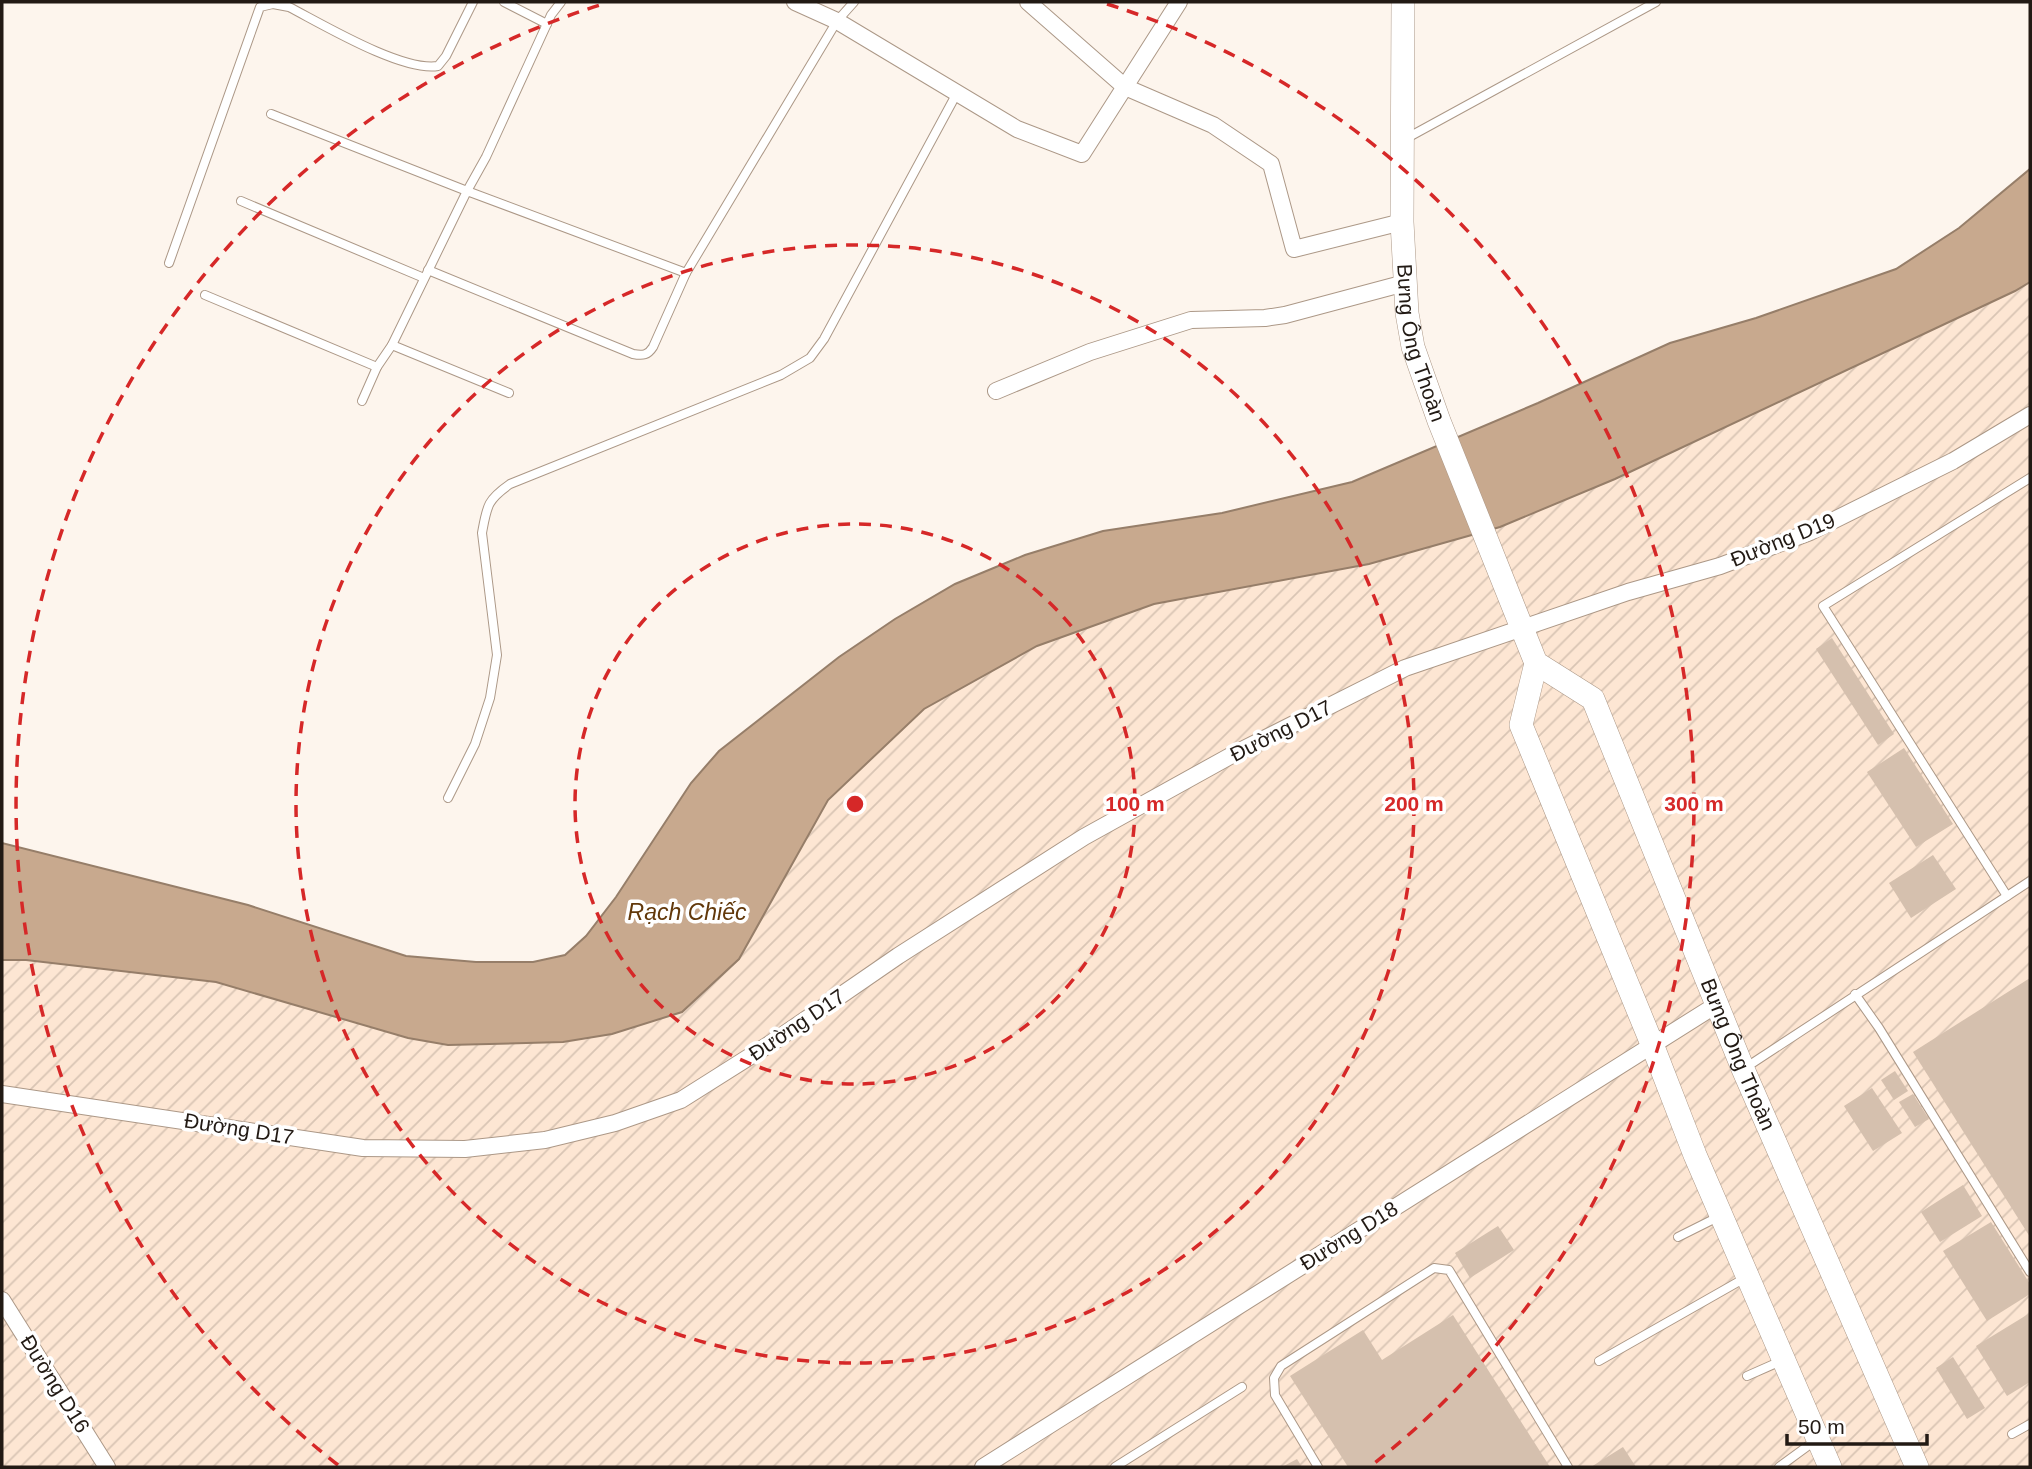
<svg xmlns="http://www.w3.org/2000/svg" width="2032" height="1469" viewBox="0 0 2032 1469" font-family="Arial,sans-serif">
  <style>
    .industrial { fill: url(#industrial-furrows) }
    .water { fill: #c8a98e; stroke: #967e69; stroke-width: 2 }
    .building { fill: #d5c0ae }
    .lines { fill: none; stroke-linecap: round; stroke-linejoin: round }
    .lane-casing { stroke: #ac9887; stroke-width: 10 }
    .street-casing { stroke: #ac9887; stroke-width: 18 }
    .secondary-casing { stroke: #ac9887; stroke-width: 24 }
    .lane { stroke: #fff; stroke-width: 8 }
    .street { stroke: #fff; stroke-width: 16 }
    .secondary { stroke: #fff; stroke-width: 23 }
    .ring { fill: none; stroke: #d62828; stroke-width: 3.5; stroke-dasharray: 12 9 }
    .labels { text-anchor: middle; stroke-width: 7; stroke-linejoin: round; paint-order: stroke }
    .street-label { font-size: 21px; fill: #221a14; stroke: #fff }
    .water-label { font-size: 23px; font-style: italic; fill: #62380a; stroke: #fff }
    .centre { fill: #d62828; stroke: #fff; stroke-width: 3.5 }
    .ring-label { font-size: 21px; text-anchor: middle; font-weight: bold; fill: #d62828; stroke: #fff; stroke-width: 7; stroke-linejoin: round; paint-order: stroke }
  </style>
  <defs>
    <pattern id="industrial-furrows" width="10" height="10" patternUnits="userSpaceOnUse" patternTransform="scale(1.75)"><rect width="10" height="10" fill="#fde6d3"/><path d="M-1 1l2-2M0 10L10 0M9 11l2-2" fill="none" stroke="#d9c5b4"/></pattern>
  </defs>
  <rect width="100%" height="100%" fill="#fdf5ed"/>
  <!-- industrial -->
  <path class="industrial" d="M2030 282V1467H2V960H26L216 982 408 1038 448 1045 563 1042 612 1034 682 1012 739 959 828 800 924 709 1037 646 1154 604 1369 564 1500 527 1615 479Z"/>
  <!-- water -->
  <path class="water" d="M2030 169V282L2015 291 1615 479 1500 527 1369 564 1154 604 1037 646 924 709 828 800 739 959 682 1012 612 1034 563 1042 448 1045 408 1038 216 982 26 960H2V843L248 905 406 956 476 962H533L565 955 586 936 616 897 691 783 719 751 839 657 895 619 955 584 1025 555 1103 531 1222 513 1352 482 1538 403 1670 343 1756 318 1896 269 1959 228Z"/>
  <!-- building -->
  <g class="building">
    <path d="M1832 638 1894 734 1878 745 1816 649Z"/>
    <path d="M1904 748 1953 824 1916 847 1867 772Z"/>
    <path d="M1933 855 1956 889 1911 918 1889 883Z"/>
    <path d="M2030 978V1237L1913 1052Z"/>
    <path d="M1895 1071 1908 1091 1894 1100 1881 1080Z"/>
    <path d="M1872 1088 1902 1133 1873 1151 1844 1106Z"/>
    <path d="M1913 1094 1929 1119 1915 1127 1899 1102Z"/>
    <path d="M1963 1185 1982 1216 1940 1242 1921 1212Z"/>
    <path d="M1991 1222 2030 1284V1294L1987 1321 1943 1251Z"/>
    <path d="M1498 1226 1514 1250 1470 1278 1455 1253Z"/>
    <path d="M2030 1313V1382L2007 1396 1976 1346Z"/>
    <path d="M1453 1315 1550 1467H1348L1290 1376 1363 1330 1382 1360Z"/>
    <path d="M1953 1357 1985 1408 1967 1419 1936 1368Z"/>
    <path d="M1623 1447 1636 1467H1591Z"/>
    <path d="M1297 1459 1302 1467H1282Z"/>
  </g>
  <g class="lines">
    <defs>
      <g id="lane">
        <path d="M504 2 547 24"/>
        <path d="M271 114 467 191 486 157 551 15 561 2"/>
        <path d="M1407 138 1656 2"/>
        <path d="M241 201 424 278"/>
        <path d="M169 263 260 7 273 4 289 7C322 24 402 72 438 66L446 56 473 2"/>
        <path d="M428 270 633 354C643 356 648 355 653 347L686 273"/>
        <path d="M205 295 377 367"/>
        <path d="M392 345 509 393"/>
        <path d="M362 401 377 367 392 345 467 191 686 273 837 21 854 2"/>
        <path d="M448 798 475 744 490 698 497 655 482 533C487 506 487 500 510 484L781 375 810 358 824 339 957 93"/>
        <path d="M2007 896 1823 606 2030 478"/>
        <path d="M1855 994 1879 1028 2030 1272"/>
        <path d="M1745 1068 2030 881"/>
        <path d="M1678 1237 1718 1217"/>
        <path d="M1599 1361 1745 1278"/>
        <path d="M1747 1376 1781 1361"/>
        <path d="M2012 1434 2030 1424"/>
        <path d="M1115 1467 1242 1387"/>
        <path d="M1318 1467 1275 1395 1274 1378 1281 1366 1434 1268 1449 1270 1568 1467"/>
        <path d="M1779 1467 1816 1440"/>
      </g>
      <g id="street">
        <path d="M795 2 837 21 1017 129 1082 154 1179 2"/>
        <path d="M1028 2 1125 87 1213 125 1271 164 1294 249 1402 222"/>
        <path d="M996 391 1090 352 1191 320 1265 318 1285 315 1405 283"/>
        <path d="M2 1094 363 1148 465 1149 545 1140 615 1123 681 1100 776 1040 898 956 1084 837 1232 755 1405 668 1628 592 1720 566 1810 532 1953 461 2030 415"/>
        <path d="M2 1300 107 1467"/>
        <path d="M983 1467 1716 1005"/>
      </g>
      <g id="secondary">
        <path id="s1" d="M1403 2 1402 222 1407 313 1413 347 1439 421 1536 663 1593 699 1743 1069 1917 1467"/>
        <path d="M1536 663 1521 725 1652 1044 1695 1155 1830 1467"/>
      </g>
    </defs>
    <!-- lane casing -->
    <use href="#lane" class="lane-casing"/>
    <!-- street casing -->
    <use href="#street" class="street-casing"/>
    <!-- secondary casing -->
    <use href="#secondary" class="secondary-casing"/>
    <!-- lane -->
    <use href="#lane" class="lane"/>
    <!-- street -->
    <use href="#street" class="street"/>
    <!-- secondary -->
    <use href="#secondary" class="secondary"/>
  </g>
  <!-- distance rings -->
  <g class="ring">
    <circle cx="855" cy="804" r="280"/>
    <circle cx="855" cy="804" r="559"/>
    <path d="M338 1465A839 839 0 0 1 603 4M1107 4A839 839 0 0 1 1372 1465"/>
  </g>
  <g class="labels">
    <!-- street labels -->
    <g class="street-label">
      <text dy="7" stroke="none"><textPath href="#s1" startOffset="343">Bưng Ông Thoàn</textPath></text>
      <text transform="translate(1783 540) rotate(-22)" y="7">Đường D19</text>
      <text transform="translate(1281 731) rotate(-27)" y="7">Đường D17</text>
      <text transform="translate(797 1025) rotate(-34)" y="7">Đường D17</text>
      <text dy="7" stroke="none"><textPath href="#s1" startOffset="1136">Bưng Ông Thoàn</textPath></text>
      <text transform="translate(239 1129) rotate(9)" y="7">Đường D17</text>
      <text transform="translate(1349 1236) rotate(-32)" y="7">Đường D18</text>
      <text transform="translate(55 1384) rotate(58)" y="7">Đường D16</text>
    </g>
    <!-- water labels -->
    <g class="water-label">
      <text x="687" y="920">Rạch Chiếc</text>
    </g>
  </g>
  <circle cx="855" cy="804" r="10" class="centre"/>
  <g class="ring-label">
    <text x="1135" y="811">100 m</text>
    <text x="1414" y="811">200 m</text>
    <text x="1694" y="811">300 m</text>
  </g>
  <!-- border -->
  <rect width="2032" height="1469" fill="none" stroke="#221a14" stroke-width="7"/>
  <!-- scale -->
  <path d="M1787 1434v10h140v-10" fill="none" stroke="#221a14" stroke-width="3.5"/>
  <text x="1798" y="1434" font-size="21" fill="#221a14" stroke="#ffffff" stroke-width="5" paint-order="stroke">50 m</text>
</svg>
